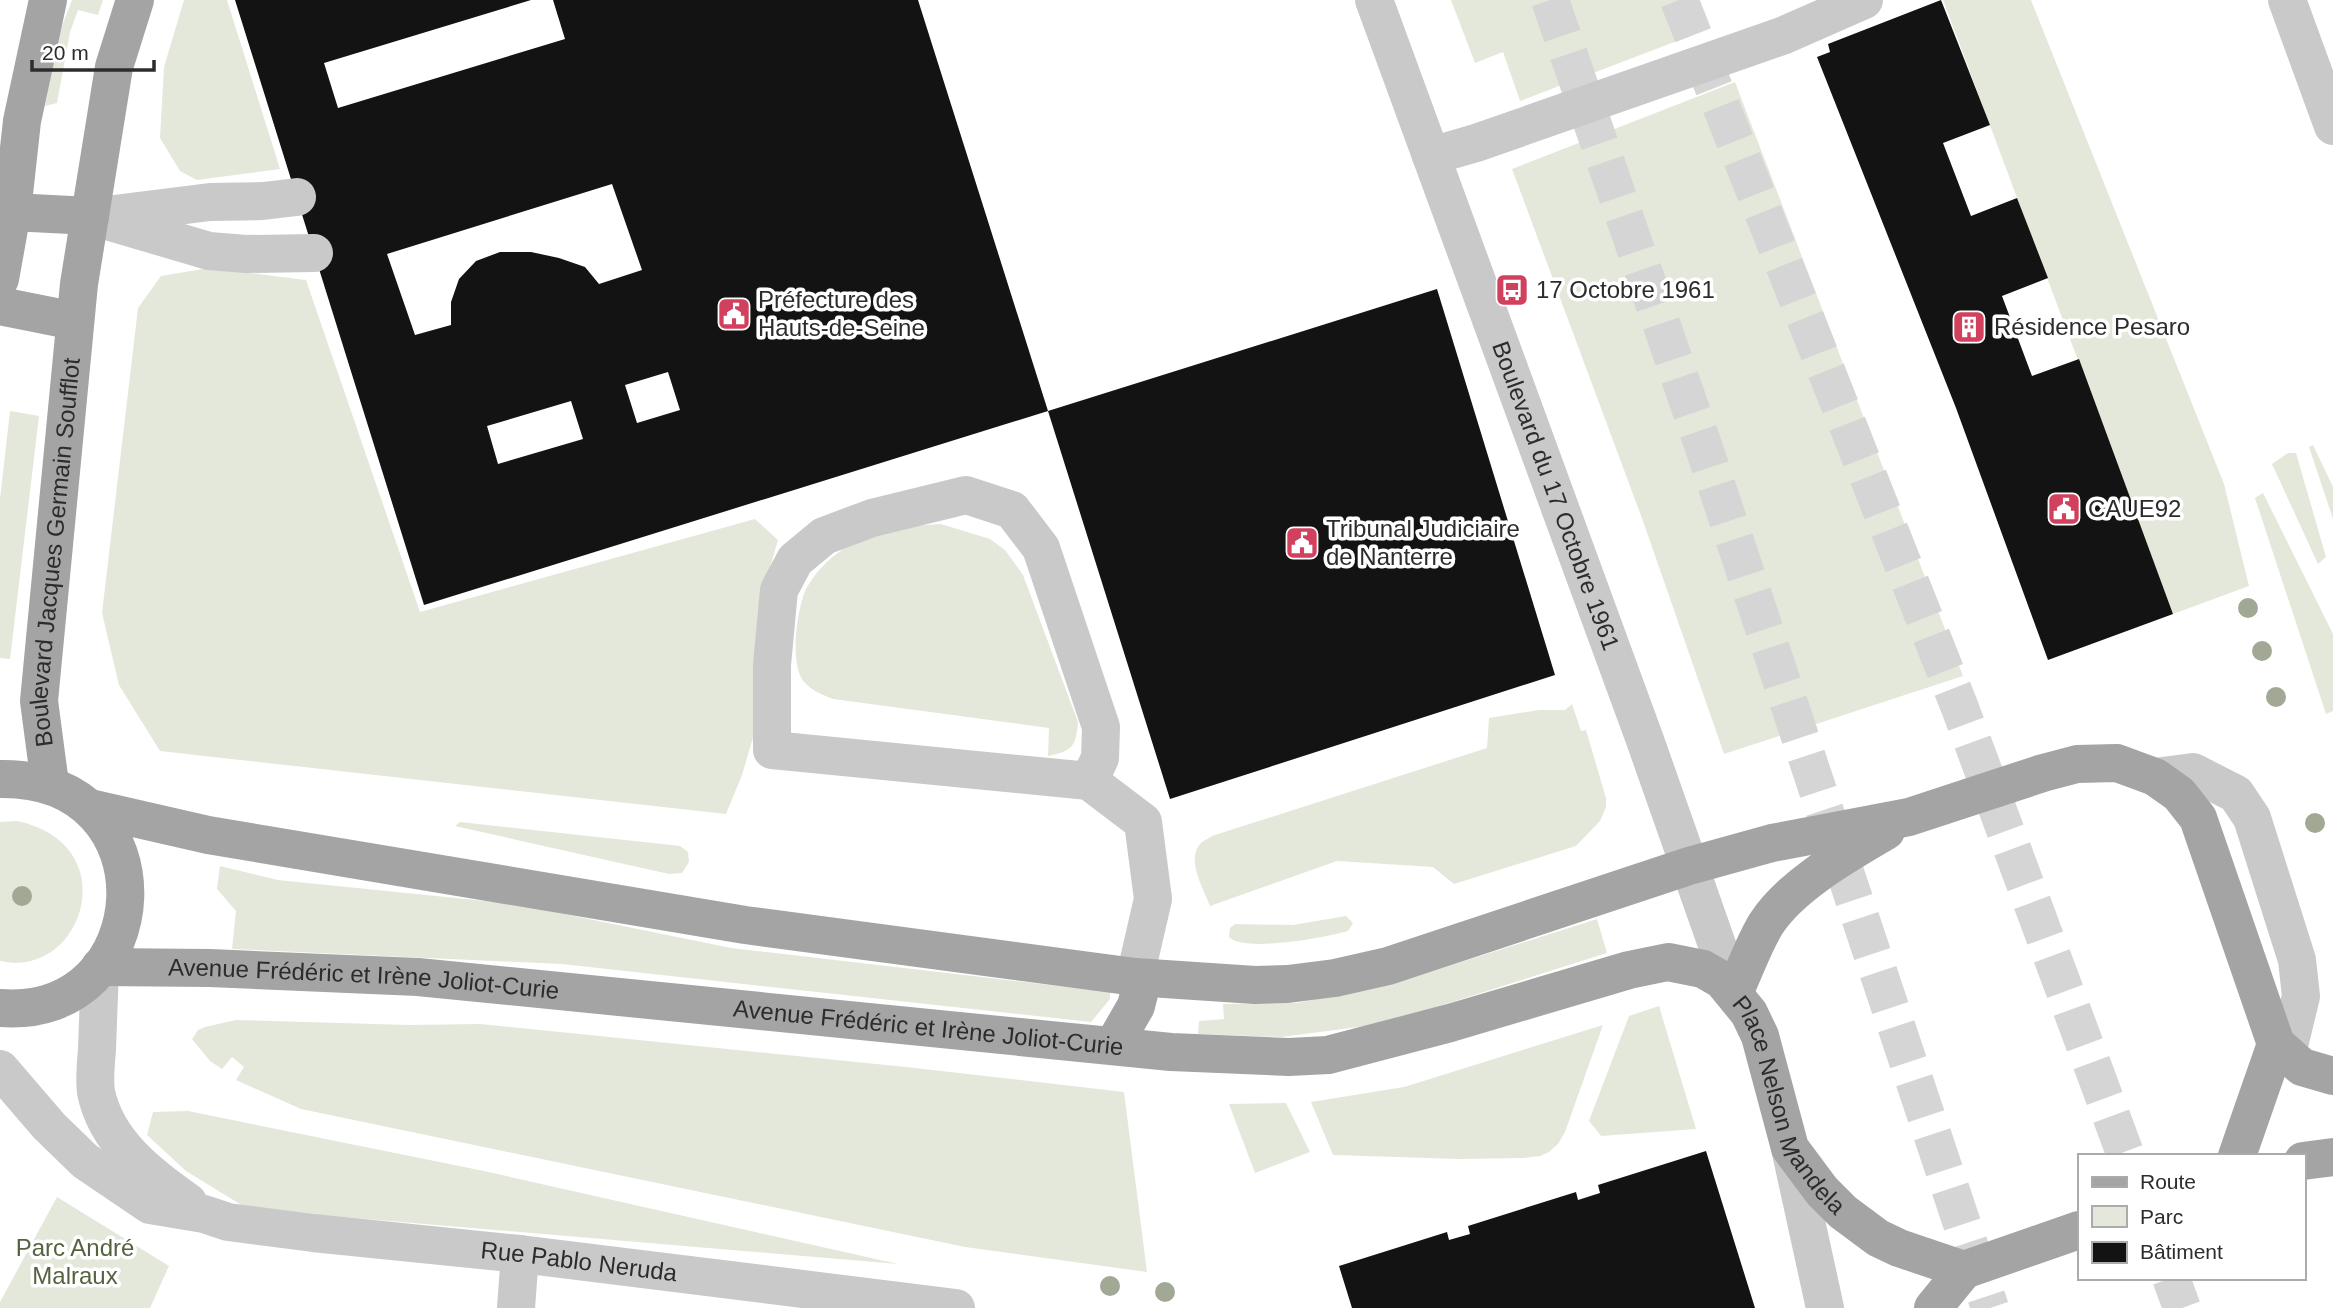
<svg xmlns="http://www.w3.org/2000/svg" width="2333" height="1308" viewBox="0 0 2333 1308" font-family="Helvetica,sans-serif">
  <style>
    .green { fill: #e4e8db }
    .building { fill: #131313; fill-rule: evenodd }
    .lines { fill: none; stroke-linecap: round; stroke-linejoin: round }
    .highway-tunnel { stroke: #d5d5d5; stroke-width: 38; stroke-dasharray: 38 19; stroke-linecap: butt }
    .minor { stroke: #c9c9c9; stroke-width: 38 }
    .major { stroke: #a4a4a4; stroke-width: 38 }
    .tree { fill: #a1a995 }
    .labels { text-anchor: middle; stroke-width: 7; stroke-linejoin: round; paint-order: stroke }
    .poi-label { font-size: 24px; fill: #2c2c2c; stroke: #fff; text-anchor: start }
    .street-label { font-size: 24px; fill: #2c2c2c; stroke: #fff }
    .park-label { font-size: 24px; fill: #54633f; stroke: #fff }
  </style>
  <rect width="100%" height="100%" fill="#fff"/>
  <!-- green -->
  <g class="green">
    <path d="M72 0H103L98 15 78 10 70 32 57 103 45 106 59 34Z"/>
    <path d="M184 0H227L280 169 197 180 180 171 160 138 164 67Z"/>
    <path d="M1451 0H1700L1711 28 1520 101 1503 52 1475 63Z"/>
    <path d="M1943 0H2031L2224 484 2249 586 2173 614Z"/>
    <path d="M1735 82 1963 676 1724 754 1643 521 1512 169Z"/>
    <path d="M209 268 306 280 420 612 755 519 778 540 765 584 757 724 742 775 726 814 160 751 119 685 102 613 138 308 161 276Z"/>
    <path d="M10 411 39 416 10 659 0 658V499Z"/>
    <path d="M2313 445 2333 487V519L2309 447Z"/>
    <path d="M2288 453H2296L2326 557 2318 564 2272 464Z"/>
    <path d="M2263 493 2333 634V711L2326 714 2255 498Z"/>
    <path d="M941 524 990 539 1005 550 1023 575 1078 722C1076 746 1073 751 1048 756L1049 728 833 699C821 694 809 690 802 679 790 660 797 609 806 589 814 574 828 559 842 550 867 533 911 525 941 524Z"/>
    <path d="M1572 704 1581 731 1586 730 1606 798V807L1600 821 1576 846 1454 884 1433 867 1337 861 1210 906C1204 890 1186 860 1200 844 1203 841 1210 837 1215 835L1487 748 1489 718 1539 710H1565Z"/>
    <path d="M17 821C127 844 83 980 0 961V822Z"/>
    <path d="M460 822 680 846 688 852 689 862 682 873 669 874 455 826Z"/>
    <path d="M220 866 278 880 515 904 731 948 1110 992V999L1091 1022 562 964 232 949 236 911 217 889Z"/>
    <path d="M1346 916 1353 923 1348 931C1327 937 1244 953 1229 937L1230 928 1235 924 1293 925Z"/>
    <path d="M1597 919 1607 953 1427 1010 1366 1026 1281 1037 1198 1034 1199 1021 1224 1019 1223 1004 1297 1003 1389 985Z"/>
    <path d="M1659 1006 1696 1129 1601 1136 1589 1121 1629 1016Z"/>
    <path d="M236 1020 409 1025 480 1024 906 1067 1124 1092 1147 1272 965 1247 301 1109 236 1080 244 1067 232 1057 222 1069 210 1061 192 1039 198 1030 205 1027Z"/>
    <path d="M1603 1025 1565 1132 1558 1144 1549 1152 1540 1156 1524 1158 1459 1159 1333 1155 1311 1102 1404 1087Z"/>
    <path d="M1286 1103 1310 1152 1255 1173 1229 1104Z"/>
    <path d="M188 1111 484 1171 898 1264 248 1209 186 1171 147 1135 153 1112Z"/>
    <path d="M57 1197 169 1266 150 1308H0V1302Z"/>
  </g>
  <!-- building -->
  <g class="building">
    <path d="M235 0H531L324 63 338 108 565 39 553 0H918L1048 411 1437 289 1555 675 1170 799 1048 411 424 605ZM612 184 642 270 599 284 585 267 559 258 531 252H500L476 261 459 279 451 302V325L415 335 387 254ZM668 372 680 410 637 423 625 385ZM571 401 583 439 498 464 487 426Z"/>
    <path d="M1941 0 1990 125 1943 143 1971 216 2017 198 2048 278 2002 296 2032 376 2079 359 2173 614 2048 660 1956 408 1817 57 1830 52 1828 44Z"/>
    <path d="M1706 1151 1755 1308H1352L1339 1266 1447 1232 1449 1240 1470 1234 1468 1226 1576 1192 1578 1200 1600 1193 1598 1185Z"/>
  </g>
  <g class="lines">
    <!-- highway-tunnel -->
    <g class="highway-tunnel">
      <path d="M1550 0 1704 448 1990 1308"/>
      <path d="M1679 0 1960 708 2126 1156"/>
      <path d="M2171 1278 2182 1308"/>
    </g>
    <!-- minor -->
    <g class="minor">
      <path id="s1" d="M1374 0 1645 740 1734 993"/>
      <path d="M2287 0 2333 126"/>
      <path d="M1431 156 1476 143 1782 36 1864 0"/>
      <path d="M106 215 210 202 263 201 297 197"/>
      <path d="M90 216 209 251 246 254 314 253"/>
      <path d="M2155 777 2193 772 2236 794 2252 818 2297 960 2301 996 2287 1054"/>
      <path d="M1089 781 1100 758 1101 727 1041 548 1012 510 966 495 872 518 824 536 795 560 779 590 772 665V750L1089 781 1143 822 1153 899 1135 977"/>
      <path d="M100 967C99 995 98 1022 97 1049 96 1063 94 1079 96 1092 106 1142 149 1175 188 1202"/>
      <path id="s2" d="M0 1069 49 1126 85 1161 150 1205 204 1214 228 1222 313 1233 520 1254 956 1308"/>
      <path d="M1790 1148 1825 1308"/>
      <path d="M516 1308 520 1254"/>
    </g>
    <!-- major -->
    <g class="major">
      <path d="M12 212 90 216"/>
      <path d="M0 279 12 212 22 121 48 0"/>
      <path d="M0 306 75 321"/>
      <path d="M0 779C175 776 159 1021 0 1008"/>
      <path id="s3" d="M50 784 39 701 79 284 114 67 135 0"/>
      <path d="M90 808 208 835 745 925 1135 977 1255 985 1288 984 1335 978 1388 966 1689 866 1772 843 1909 817 2043 773 2077 764 2117 763 2155 777 2179 794 2198 818 2276 1044 2237 1156"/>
      <path id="s4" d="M100 967 210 968 418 977 1171 1052 1289 1057 1328 1055 1450 1023 1629 970 1668 962 1703 969 1722 980 1749 1013 1760 1036 1790 1148 1822 1191 1843 1212 1878 1238 1899 1248 1964 1270 2079 1230"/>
      <path d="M1734 993C1745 970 1753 945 1766 924 1791 885 1847 854 1886 831"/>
      <path d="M2276 1044 2302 1067 2333 1076"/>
      <path d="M1113 1046 1136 1006 1139 994 1135 977"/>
      <path d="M2303 1161 2333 1157"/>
      <path d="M1933 1308 1964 1270"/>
    </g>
  </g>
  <!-- trees -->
  <g class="tree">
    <circle cx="2248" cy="608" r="10"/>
    <circle cx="2262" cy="651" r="10"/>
    <circle cx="2276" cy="697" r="10"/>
    <circle cx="2315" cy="823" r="10"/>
    <circle cx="22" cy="896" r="10"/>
    <circle cx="1110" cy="1286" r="10"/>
    <circle cx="1165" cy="1292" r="10"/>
  </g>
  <!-- icons -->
  <defs>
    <symbol id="bus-square" viewBox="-11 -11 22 22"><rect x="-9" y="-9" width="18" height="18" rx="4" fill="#d1415e" stroke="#fff"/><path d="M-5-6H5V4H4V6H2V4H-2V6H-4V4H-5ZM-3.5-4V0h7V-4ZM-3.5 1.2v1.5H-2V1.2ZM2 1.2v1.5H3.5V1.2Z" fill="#fff"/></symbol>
    <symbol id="civic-square" viewBox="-11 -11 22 22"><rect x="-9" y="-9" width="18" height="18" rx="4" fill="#d1415e" stroke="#fff"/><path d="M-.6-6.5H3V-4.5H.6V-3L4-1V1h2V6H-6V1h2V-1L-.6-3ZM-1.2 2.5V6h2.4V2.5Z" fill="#fff"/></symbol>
    <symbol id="building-square" viewBox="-11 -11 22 22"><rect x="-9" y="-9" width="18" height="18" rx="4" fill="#d1415e" stroke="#fff"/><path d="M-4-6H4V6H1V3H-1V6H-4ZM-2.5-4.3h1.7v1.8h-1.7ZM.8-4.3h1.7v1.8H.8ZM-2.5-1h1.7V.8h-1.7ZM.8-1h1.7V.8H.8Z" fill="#fff"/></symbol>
  </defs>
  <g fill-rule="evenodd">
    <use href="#bus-square" x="1493" y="271" width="38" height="38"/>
    <use href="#civic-square" x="715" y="295" width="38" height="38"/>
    <use href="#building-square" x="1950" y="308" width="38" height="38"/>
    <use href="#civic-square" x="2045" y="490" width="38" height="38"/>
    <use href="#civic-square" x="1283" y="524" width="38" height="38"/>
  </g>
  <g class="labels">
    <!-- poi labels -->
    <g class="poi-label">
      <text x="1536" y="298">17 Octobre 1961</text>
      <text x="758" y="308">Préfecture des<tspan x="758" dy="28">Hauts-de-Seine</tspan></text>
      <text x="1994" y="335">Résidence Pesaro</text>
      <text x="2088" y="517">CAUE92</text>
      <text x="1326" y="537">Tribunal Judiciaire<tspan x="1326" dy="28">de Nanterre</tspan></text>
    </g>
    <!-- street labels -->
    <g class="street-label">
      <text dy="8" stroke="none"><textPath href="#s1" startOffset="528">Boulevard du 17 Octobre 1961</textPath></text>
      <text dy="8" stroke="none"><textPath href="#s3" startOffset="233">Boulevard Jacques Germain Soufflot</textPath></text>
      <text dy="8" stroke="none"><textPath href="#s4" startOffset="264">Avenue Frédéric et Irène Joliot-Curie</textPath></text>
      <text dy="8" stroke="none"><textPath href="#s4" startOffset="831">Avenue Frédéric et Irène Joliot-Curie</textPath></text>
      <text dy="8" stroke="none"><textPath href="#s4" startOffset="1787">Place Nelson Mandela</textPath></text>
      <text dy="8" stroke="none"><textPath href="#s2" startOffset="637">Rue Pablo Neruda</textPath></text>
    </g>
    <!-- park labels -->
    <g class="park-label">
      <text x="75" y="1256">Parc André<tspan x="75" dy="28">Malraux</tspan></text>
    </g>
  </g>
  <!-- legend -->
  <rect x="2078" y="1154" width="228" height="126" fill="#ffffff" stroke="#ababab" stroke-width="2"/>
  <rect x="2092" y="1177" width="35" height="10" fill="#a4a4a4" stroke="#ababab" stroke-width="2"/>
  <text x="2140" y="1189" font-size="21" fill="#2c2c2c">Route</text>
  <rect x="2092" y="1206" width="35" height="21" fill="#e4e8db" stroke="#ababab" stroke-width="2"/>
  <text x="2140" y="1224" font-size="21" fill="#2c2c2c">Parc</text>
  <rect x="2092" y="1242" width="35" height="21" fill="#131313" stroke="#ababab" stroke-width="2"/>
  <text x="2140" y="1259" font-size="21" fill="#2c2c2c">Bâtiment</text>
  <!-- scale -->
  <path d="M32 60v10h122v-10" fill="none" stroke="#2c2c2c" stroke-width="3.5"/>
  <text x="42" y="60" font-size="21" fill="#2c2c2c" stroke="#ffffff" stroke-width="5" paint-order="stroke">20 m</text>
</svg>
